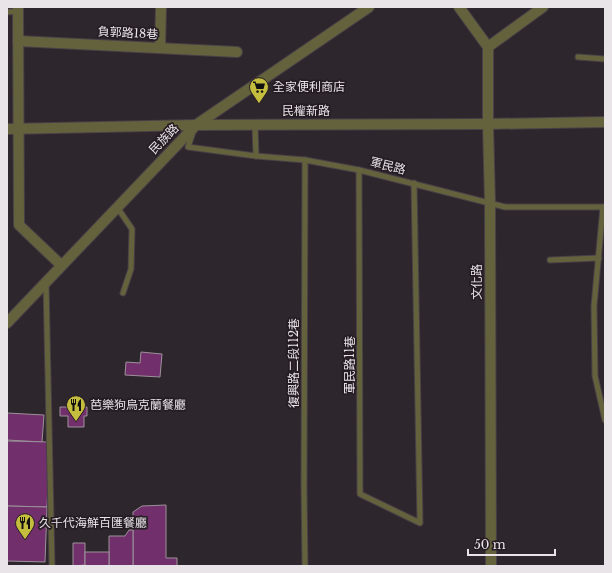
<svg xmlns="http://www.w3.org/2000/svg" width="612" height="573" viewBox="0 0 612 573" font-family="'Libre Baskerville','Noto Sans TC',serif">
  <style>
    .building { fill: #71306b; stroke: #9c929a }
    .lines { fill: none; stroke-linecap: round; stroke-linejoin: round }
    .lane-casing { stroke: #484147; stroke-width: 7 }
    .street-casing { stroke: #484147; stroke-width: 12 }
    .lane { stroke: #64623d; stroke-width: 5 }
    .street { stroke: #64623d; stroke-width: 10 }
    .labels { text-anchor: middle; stroke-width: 3.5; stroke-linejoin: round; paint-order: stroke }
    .street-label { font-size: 12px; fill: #e9e4e8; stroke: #251d23 }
    .poi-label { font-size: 12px; fill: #e9e4e8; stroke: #251d23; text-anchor: start }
  </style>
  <rect width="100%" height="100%" fill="#2e262d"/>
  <!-- building -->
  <g class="building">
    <path d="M141 352 162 354 160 377 125 375 126 362 140 363Z"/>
    <path d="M60 407H87V416H84V427H68V416H60Z"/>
    <path d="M7 413 44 415 42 442 7 440Z"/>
    <path d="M7 441 50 442 47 507 7 506Z"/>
    <path d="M166 505V558H177V566H133V512L142 506Z"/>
    <path d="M7 506 47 507 45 562 7 561Z"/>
    <path d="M129 530H133V566H109V536H125Z"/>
    <path d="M73 543H85V565L73 566Z"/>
    <rect x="85" y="552" width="24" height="14"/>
  </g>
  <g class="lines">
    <defs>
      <g id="lane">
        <path d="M7 12 19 11"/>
        <path d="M578 57 605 59"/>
        <path d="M255 125 256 156"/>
        <path d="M193 132 188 147 256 156 305 160 359 170 505 207H605"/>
        <path d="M305 160 304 488 305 566"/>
        <path d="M359 170 360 494 420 523 414 183"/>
        <path d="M117 207 132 229 131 269 123 293"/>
        <path d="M603 207 594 306 595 376 605 420"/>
        <path d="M550 260 599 258"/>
        <path d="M46 283 52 566"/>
      </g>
      <g id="street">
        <path d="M18 7 19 225 61 265"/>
        <path d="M459 7 488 47V124L490 203 491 566"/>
        <path d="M18 41 237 52"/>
        <path d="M488 47 543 7"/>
        <path d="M160 48 161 7"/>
        <path d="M7 129 196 125 488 124 605 122"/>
        <path d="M7 323 196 125 369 7"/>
      </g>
    </defs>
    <!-- lane casing -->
    <use href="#lane" class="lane-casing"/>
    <!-- street casing -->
    <use href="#street" class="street-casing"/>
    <!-- lane -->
    <use href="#lane" class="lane"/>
    <!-- street -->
    <use href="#street" class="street"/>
  </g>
  <!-- icons -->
  <defs>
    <symbol id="supermarket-pin" viewBox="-11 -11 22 30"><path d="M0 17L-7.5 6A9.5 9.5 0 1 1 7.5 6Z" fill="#c4bd3e" stroke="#251d23"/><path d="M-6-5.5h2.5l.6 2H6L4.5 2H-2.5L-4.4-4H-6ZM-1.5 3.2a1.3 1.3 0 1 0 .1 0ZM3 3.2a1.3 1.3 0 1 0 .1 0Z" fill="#111"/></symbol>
    <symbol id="restaurant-pin" viewBox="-11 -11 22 30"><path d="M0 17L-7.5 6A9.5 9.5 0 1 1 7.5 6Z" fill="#c4bd3e" stroke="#251d23"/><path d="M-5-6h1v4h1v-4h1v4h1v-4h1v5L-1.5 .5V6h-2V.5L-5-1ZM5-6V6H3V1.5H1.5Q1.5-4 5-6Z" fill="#111"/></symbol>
  </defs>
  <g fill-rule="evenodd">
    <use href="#supermarket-pin" x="248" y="76" width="22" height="30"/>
    <use href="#restaurant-pin" x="65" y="394" width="22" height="30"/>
    <use href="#restaurant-pin" x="14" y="512" width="22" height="30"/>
  </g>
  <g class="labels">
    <!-- street labels -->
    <g class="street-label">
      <text transform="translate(128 33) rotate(3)" y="4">負郭路18巷</text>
      <text x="306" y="115">民權新路</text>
      <text transform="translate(164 139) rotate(-46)" y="4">民族路</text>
      <text transform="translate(388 166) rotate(14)" y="4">軍民路</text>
      <text transform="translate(477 282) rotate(-90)" y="4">文化路</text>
      <text transform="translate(294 363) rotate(-90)" y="4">復興路二段112巷</text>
      <text transform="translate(350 365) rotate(-90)" y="4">軍民路11巷</text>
    </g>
    <!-- poi labels -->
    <g class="poi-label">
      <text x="273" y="91">全家便利商店</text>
      <text x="90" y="409">芭樂狗烏克蘭餐廳</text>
      <text x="39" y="527">久千代海鮮百匯餐廳</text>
    </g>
  </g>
  <!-- border -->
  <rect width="612" height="573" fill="none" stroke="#e9e4e8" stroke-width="16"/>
  <!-- scale -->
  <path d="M468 549v6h87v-6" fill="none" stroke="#e9e4e8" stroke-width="2"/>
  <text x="474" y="549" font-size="12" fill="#e9e4e8" stroke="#251d23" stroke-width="3" paint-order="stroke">50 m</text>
</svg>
